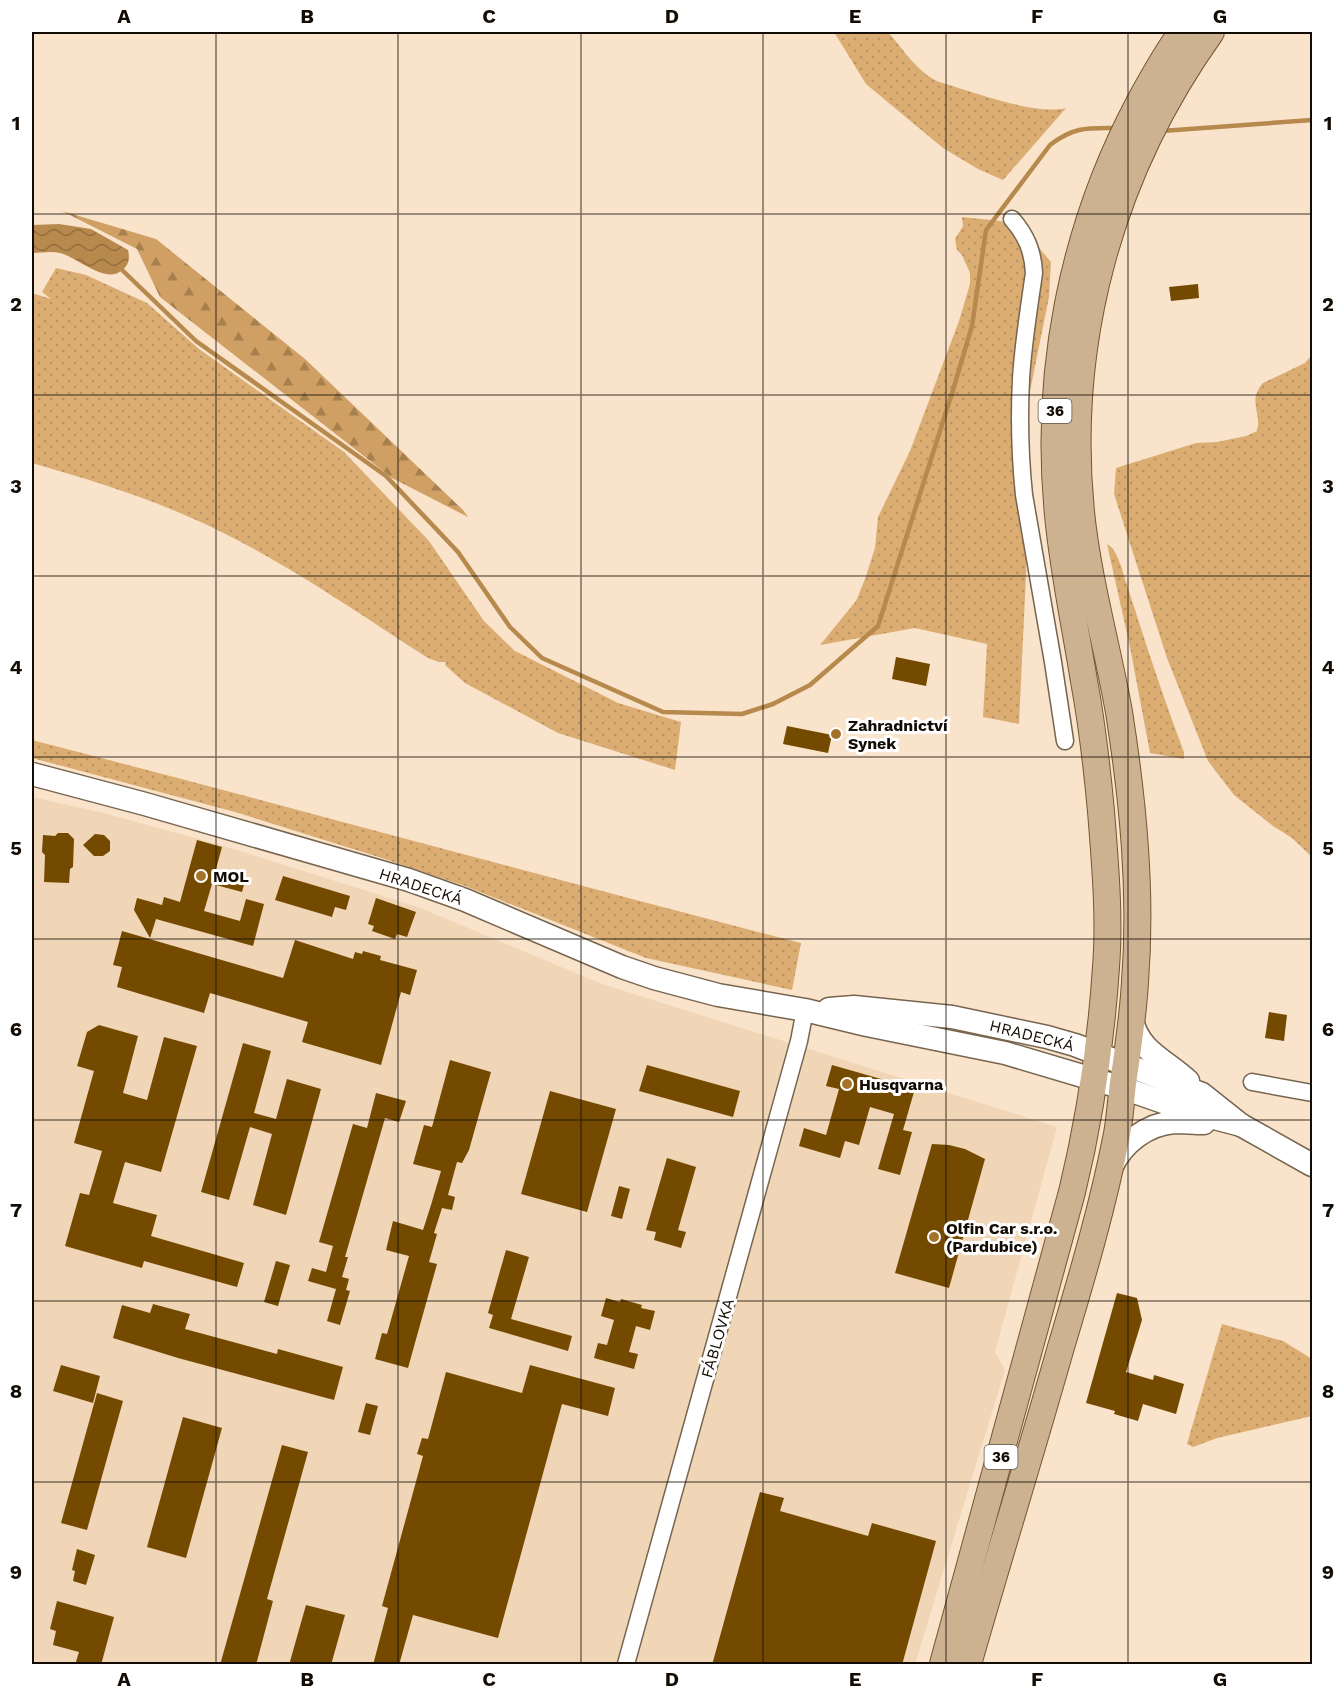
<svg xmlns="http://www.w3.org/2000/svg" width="1344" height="1696" viewBox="0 0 1344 1696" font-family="'Work Sans',sans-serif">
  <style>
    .built { fill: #f0d6b7 }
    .grass { fill: url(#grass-dots) }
    .forest { fill: url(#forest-firs) }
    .water { fill: url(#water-waves) }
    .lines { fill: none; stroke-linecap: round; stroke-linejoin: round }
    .stream { stroke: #b7894d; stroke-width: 4.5 }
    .building { fill: #744900 }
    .minor-casing { stroke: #77654f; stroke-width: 19 }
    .secondary-casing { stroke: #77654f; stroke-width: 25 }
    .primary-casing { stroke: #755630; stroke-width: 28 }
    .minor { stroke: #fff; stroke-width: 16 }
    .secondary { stroke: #fff; stroke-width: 22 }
    .primary { stroke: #ccb291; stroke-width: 26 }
    .grid { fill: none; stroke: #130c05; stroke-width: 1.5; stroke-opacity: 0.55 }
    .poi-dot { fill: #a57229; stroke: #fff; stroke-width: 2 }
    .labels { text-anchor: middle; stroke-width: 6; stroke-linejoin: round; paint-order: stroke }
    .shield { fill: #fff; stroke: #5a5550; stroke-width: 1.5 }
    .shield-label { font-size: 15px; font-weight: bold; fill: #130c05 }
    .poi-label { font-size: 16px; font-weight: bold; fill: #130c05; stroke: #fff; text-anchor: start }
    .street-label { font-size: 16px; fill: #130c05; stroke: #fff }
    .neatline { fill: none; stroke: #130c05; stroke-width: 2 }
    .grid-label { font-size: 20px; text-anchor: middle; font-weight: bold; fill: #130c05 }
  </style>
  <defs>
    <pattern id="grass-dots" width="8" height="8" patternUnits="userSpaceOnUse" patternTransform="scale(1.5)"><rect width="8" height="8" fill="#dbad73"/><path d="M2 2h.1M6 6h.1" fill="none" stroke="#bb9462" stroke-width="1.8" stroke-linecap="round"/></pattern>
    <pattern id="forest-firs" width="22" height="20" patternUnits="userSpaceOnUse" patternTransform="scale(1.5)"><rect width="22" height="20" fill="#cf9f63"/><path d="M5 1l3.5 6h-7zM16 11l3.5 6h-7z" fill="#a78050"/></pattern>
    <pattern id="water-waves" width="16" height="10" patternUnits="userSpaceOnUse" patternTransform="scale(1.5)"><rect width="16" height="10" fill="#b7894d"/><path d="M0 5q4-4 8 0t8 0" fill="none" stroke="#946e3e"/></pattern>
  </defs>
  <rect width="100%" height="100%" fill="#f9e3ca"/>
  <!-- built -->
  <path class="built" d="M32 797 104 813 227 847 418 907 602 984 1057 1127 995 1352 1005 1370 915 1664H32Z"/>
  <!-- grass -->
  <g class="grass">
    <path d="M834 32H888C903 49 917 72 939 82 971 91 1035 116 1066 108L1003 180 978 169 943 148 866 84Z"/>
    <path d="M962 217 1018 223 1051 262 1049 297 1026 411 1028 532 1019 724 983 717 987 644 915 628 820 645 856 601 865 579 875 548 878 517 910 451 959 321 970 284V273L962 255 957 250 955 239 963 226Z"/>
    <path d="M56 268 86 275 147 303 199 349 344 452 429 541 484 621 515 651 618 703 681 722 675 770 558 733 465 683 445 665 446 662H439L428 658C350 608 273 553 187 516 137 494 84 478 32 463V293L51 299 42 292Z"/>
    <path d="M1312 355V869V857L1292 838 1273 826 1234 795 1208 761 1167 658 1114 494 1116 468 1196 443 1217 442 1246 436 1257 431C1262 412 1247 402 1263 383L1305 363Z"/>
    <path d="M1107 544C1118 549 1123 574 1127 585 1145 641 1163 697 1184 752V759L1150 753 1130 647Z"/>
    <path d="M32 740C288 806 544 877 801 943L792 990 646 958 465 886 385 859 235 812 32 758Z"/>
    <path d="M1222 1324 1283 1341 1312 1359V1416L1217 1438 1193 1447 1187 1444Z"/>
  </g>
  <!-- forest -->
  <path class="forest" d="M62 211 156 239 305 359 463 510 468 517 392 478 160 297 137 249Z"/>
  <!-- water -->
  <path class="water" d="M59 224 91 229 128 250C130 259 129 265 121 271 105 284 77 257 60 253 51 251 40 253 32 253V225Z"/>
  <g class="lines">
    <!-- stream -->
    <g class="stream">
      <path d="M1162 131 1312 120"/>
      <path d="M119 267 196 341 386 476 458 552 510 627 542 658 663 712 742 714 773 704 810 685 878 626 953 390 972 326 986 230 1050 145C1074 126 1089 128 1117 128"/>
    </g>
  </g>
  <!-- building -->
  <g class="building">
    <path d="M1198 284 1199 298 1171 301 1169 287Z"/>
    <path d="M896 657 930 664 926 686 892 679Z"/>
    <path d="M787 726 832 735 828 753 783 744Z"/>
    <path d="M58 833H68L74 839 73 867 70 869 69 883 44 882 45 855 42 852 43 835 55 836Z"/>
    <path d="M95 834 104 835 110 841V851L103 856H94L83 845Z"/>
    <path d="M197 840 222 847 216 869 246 877 242 892 212 884 204 911 240 921 246 899 264 904 253 946 156 919 150 938 134 910 137 898 162 905 164 897 180 902Z"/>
    <path d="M283 876 350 896 346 910 335 907 332 917 275 900Z"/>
    <path d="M376 898 416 912 407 937 397 934 395 939 372 931 374 926 368 924Z"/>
    <path d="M122 931 283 978 295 940 353 959 355 952 362 954 363 951 381 956 380 960 417 970 410 995 401 992 381 1065 302 1042 308 1022 210 993 204 1013 117 987 122 967 113 965Z"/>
    <path d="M1269 1012 1287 1015 1284 1041 1265 1038Z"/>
    <path d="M99 1025 138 1036 123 1093 147 1100 164 1037 197 1046 161 1172 125 1162 113 1203 157 1215 151 1236 244 1263 237 1287 144 1261 142 1268 65 1246 80 1193 89 1195 102 1151 74 1143 94 1071 77 1066 87 1032Z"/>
    <path d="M243 1043 271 1051 254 1113 276 1119 287 1079 321 1089 286 1215 253 1205 272 1134 250 1127 229 1200 201 1192Z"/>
    <path d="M450 1060 491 1072 469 1150 462 1163 457 1162 448 1195 455 1197 452 1210 442 1208 434 1233 437 1234 429 1262 437 1264 408 1368 375 1359 382 1333 387 1334 409 1256 386 1250 393 1221 423 1230 431 1205 441 1171 413 1164 424 1125 432 1127Z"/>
    <path d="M647 1065 740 1091 733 1117 639 1091Z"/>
    <path d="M832 1065 909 1087V1090L914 1092 903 1130 912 1132 900 1175 878 1169 894 1114 870 1107 859 1145 845 1141 840 1158 799 1146 804 1128 826 1135 839 1089 826 1086Z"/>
    <path d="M550 1091 616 1109 587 1212 521 1194Z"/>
    <path d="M376 1093 406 1101 399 1122 385 1118 345 1257H348L342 1277 349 1279 346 1290 350 1291 340 1325 327 1321 336 1289 308 1281 312 1268 326 1272 333 1246 319 1242 353 1124 367 1128Z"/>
    <path d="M932 1144 949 1145 965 1149 985 1159 949 1288 895 1273Z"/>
    <path d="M667 1158 696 1167 678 1230 686 1232 681 1248 654 1240 656 1232 646 1230Z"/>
    <path d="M619 1186 630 1189 622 1219 611 1216Z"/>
    <path d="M506 1250 529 1257 511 1319 572 1336 568 1351 489 1328 493 1315 488 1313Z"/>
    <path d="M276 1261 290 1265 278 1306 264 1302Z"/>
    <path d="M1117 1293 1137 1298 1142 1320 1126 1372 1153 1380 1154 1375 1184 1384 1176 1414 1143 1404 1138 1421 1114 1414 1115 1411 1086 1403Z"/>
    <path d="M606 1298 620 1302 621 1299 642 1305 641 1308 655 1311 650 1330 636 1326 629 1352 638 1354 634 1369 594 1358 598 1343 607 1345 614 1320 601 1316Z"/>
    <path d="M153 1304 190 1314 185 1329 277 1354 278 1349 343 1367 334 1400 178 1358 113 1338 122 1305 150 1313Z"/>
    <path d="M61 1365 100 1376 93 1403 53 1391Z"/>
    <path d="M530 1365 615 1388 608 1416 562 1404 498 1638 413 1615 399 1665H373L388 1608 382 1606 423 1456 417 1454 422 1438 428 1439 446 1372 522 1393Z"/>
    <path d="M97 1393 123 1401 87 1530 61 1523Z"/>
    <path d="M366 1403 378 1406 370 1435 358 1432Z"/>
    <path d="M183 1417 222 1428 186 1558 147 1547Z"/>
    <path d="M282 1445 308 1452 267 1599 273 1601 256 1665H220Z"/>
    <path d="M760 1492 784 1498 780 1511 868 1536 872 1523 936 1541 902 1665H712Z"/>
    <path d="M77 1549 95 1555 86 1585 73 1581 75 1571 72 1570Z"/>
    <path d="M57 1601 114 1617 101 1665H75L79 1652 53 1645 56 1631 50 1629Z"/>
    <path d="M306 1605 345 1615 331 1665H289Z"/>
  </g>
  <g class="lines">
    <defs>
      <g id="minor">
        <path d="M1012 219C1026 235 1033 251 1034 273 1029 308 1023 344 1021 379 1019 418 1020 456 1024 495L1053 662 1065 741"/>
        <path d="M1252 1082 1312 1093"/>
        <path d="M626 1664 799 1041 805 1010"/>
      </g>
      <g id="secondary">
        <path d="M32 774 145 804 409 880 465 900 622 967 654 978 718 995 805 1010 867 1025 1005 1053 1123 1088 1195 1113 1241 1125"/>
        <path d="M829 1009 854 1007 952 1017 1047 1037 1075 1045 1202 1094 1241 1125 1312 1165"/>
        <path d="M1132 1020C1139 1052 1166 1060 1188 1081"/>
        <path d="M1111 1168C1122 1143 1147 1124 1175 1122 1184 1122 1194 1123 1204 1123"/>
      </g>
      <g id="primary">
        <path d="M943 1664 1072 1192C1090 1118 1101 1043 1106 967 1110 916 1105 863 1101 811 1097 768 1092 724 1084 681 1075 625 1063 570 1058 515 1044 373 1072 229 1139 103 1152 79 1166 54 1182 32"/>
        <path d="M968 1664C998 1559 1031 1453 1061 1347 1082 1277 1103 1206 1117 1134 1120 1117 1121 1100 1123 1083 1128 1050 1133 1016 1135 982 1142 892 1133 801 1119 712 1107 645 1088 580 1081 512 1064 340 1111 172 1211 32"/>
      </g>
    </defs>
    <!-- minor casing -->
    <use href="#minor" class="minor-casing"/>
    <!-- secondary casing -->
    <use href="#secondary" class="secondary-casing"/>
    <!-- primary casing -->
    <use href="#primary" class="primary-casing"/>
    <!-- minor -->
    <use href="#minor" class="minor"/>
    <!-- secondary -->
    <use href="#secondary" class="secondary"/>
    <!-- primary -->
    <use href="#primary" class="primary"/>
  </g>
  <!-- grid -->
  <path class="grid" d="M216 32V1664M398 32V1664M581 32V1664M763 32V1664M946 32V1664M1128 32V1664M32 214H1312M32 395H1312M32 576H1312M32 757H1312M32 939H1312M32 1120H1312M32 1301H1312M32 1482H1312"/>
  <!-- markers -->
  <g class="poi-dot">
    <circle cx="836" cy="734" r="6"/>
    <circle cx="201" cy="876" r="6"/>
    <circle cx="847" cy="1084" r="6"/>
    <circle cx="934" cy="1237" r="6"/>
  </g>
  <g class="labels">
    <!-- shield labels -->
    <g class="shield">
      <rect x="1038.5" y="399" width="33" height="24" rx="4.5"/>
      <rect x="984.5" y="1445" width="33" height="24" rx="4.5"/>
    </g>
    <g class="shield-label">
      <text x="1055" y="416">36</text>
      <text x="1001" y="1462">36</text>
    </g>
    <!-- poi labels -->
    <g class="poi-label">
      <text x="848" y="731">Zahradnictví<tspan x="848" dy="18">Synek</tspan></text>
      <text x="213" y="882">MOL</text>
      <text x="859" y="1090">Husqvarna</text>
      <text x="946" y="1234">Olfin Car s.r.o.<tspan x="946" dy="18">(Pardubice)</tspan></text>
    </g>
    <!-- street labels -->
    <g class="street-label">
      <text transform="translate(421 886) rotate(18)" y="6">HRADECKÁ</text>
      <text transform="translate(1032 1035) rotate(14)" y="6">HRADECKÁ</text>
      <text transform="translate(717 1338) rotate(-74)" y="6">FÁBLOVKA</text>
    </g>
  </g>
  <!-- border -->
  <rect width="1344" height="1696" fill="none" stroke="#ffffff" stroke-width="66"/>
  <rect x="33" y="33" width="1278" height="1630" class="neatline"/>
  <g class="grid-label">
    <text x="124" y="23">A</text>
    <text x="307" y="23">B</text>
    <text x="489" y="23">C</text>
    <text x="672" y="23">D</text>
    <text x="855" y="23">E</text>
    <text x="1037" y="23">F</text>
    <text x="1220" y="23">G</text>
    <text x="16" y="130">1</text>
    <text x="1328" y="130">1</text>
    <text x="16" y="311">2</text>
    <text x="1328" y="311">2</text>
    <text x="16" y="493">3</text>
    <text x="1328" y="493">3</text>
    <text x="16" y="674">4</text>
    <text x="1328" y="674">4</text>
    <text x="16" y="855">5</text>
    <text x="1328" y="855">5</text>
    <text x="16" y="1036">6</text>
    <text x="1328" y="1036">6</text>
    <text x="16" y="1217">7</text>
    <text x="1328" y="1217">7</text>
    <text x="16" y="1398">8</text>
    <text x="1328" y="1398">8</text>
    <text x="16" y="1579">9</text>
    <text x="1328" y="1579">9</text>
    <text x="124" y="1686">A</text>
    <text x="307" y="1686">B</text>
    <text x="489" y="1686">C</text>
    <text x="672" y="1686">D</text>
    <text x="855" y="1686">E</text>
    <text x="1037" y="1686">F</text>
    <text x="1220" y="1686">G</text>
  </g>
</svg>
